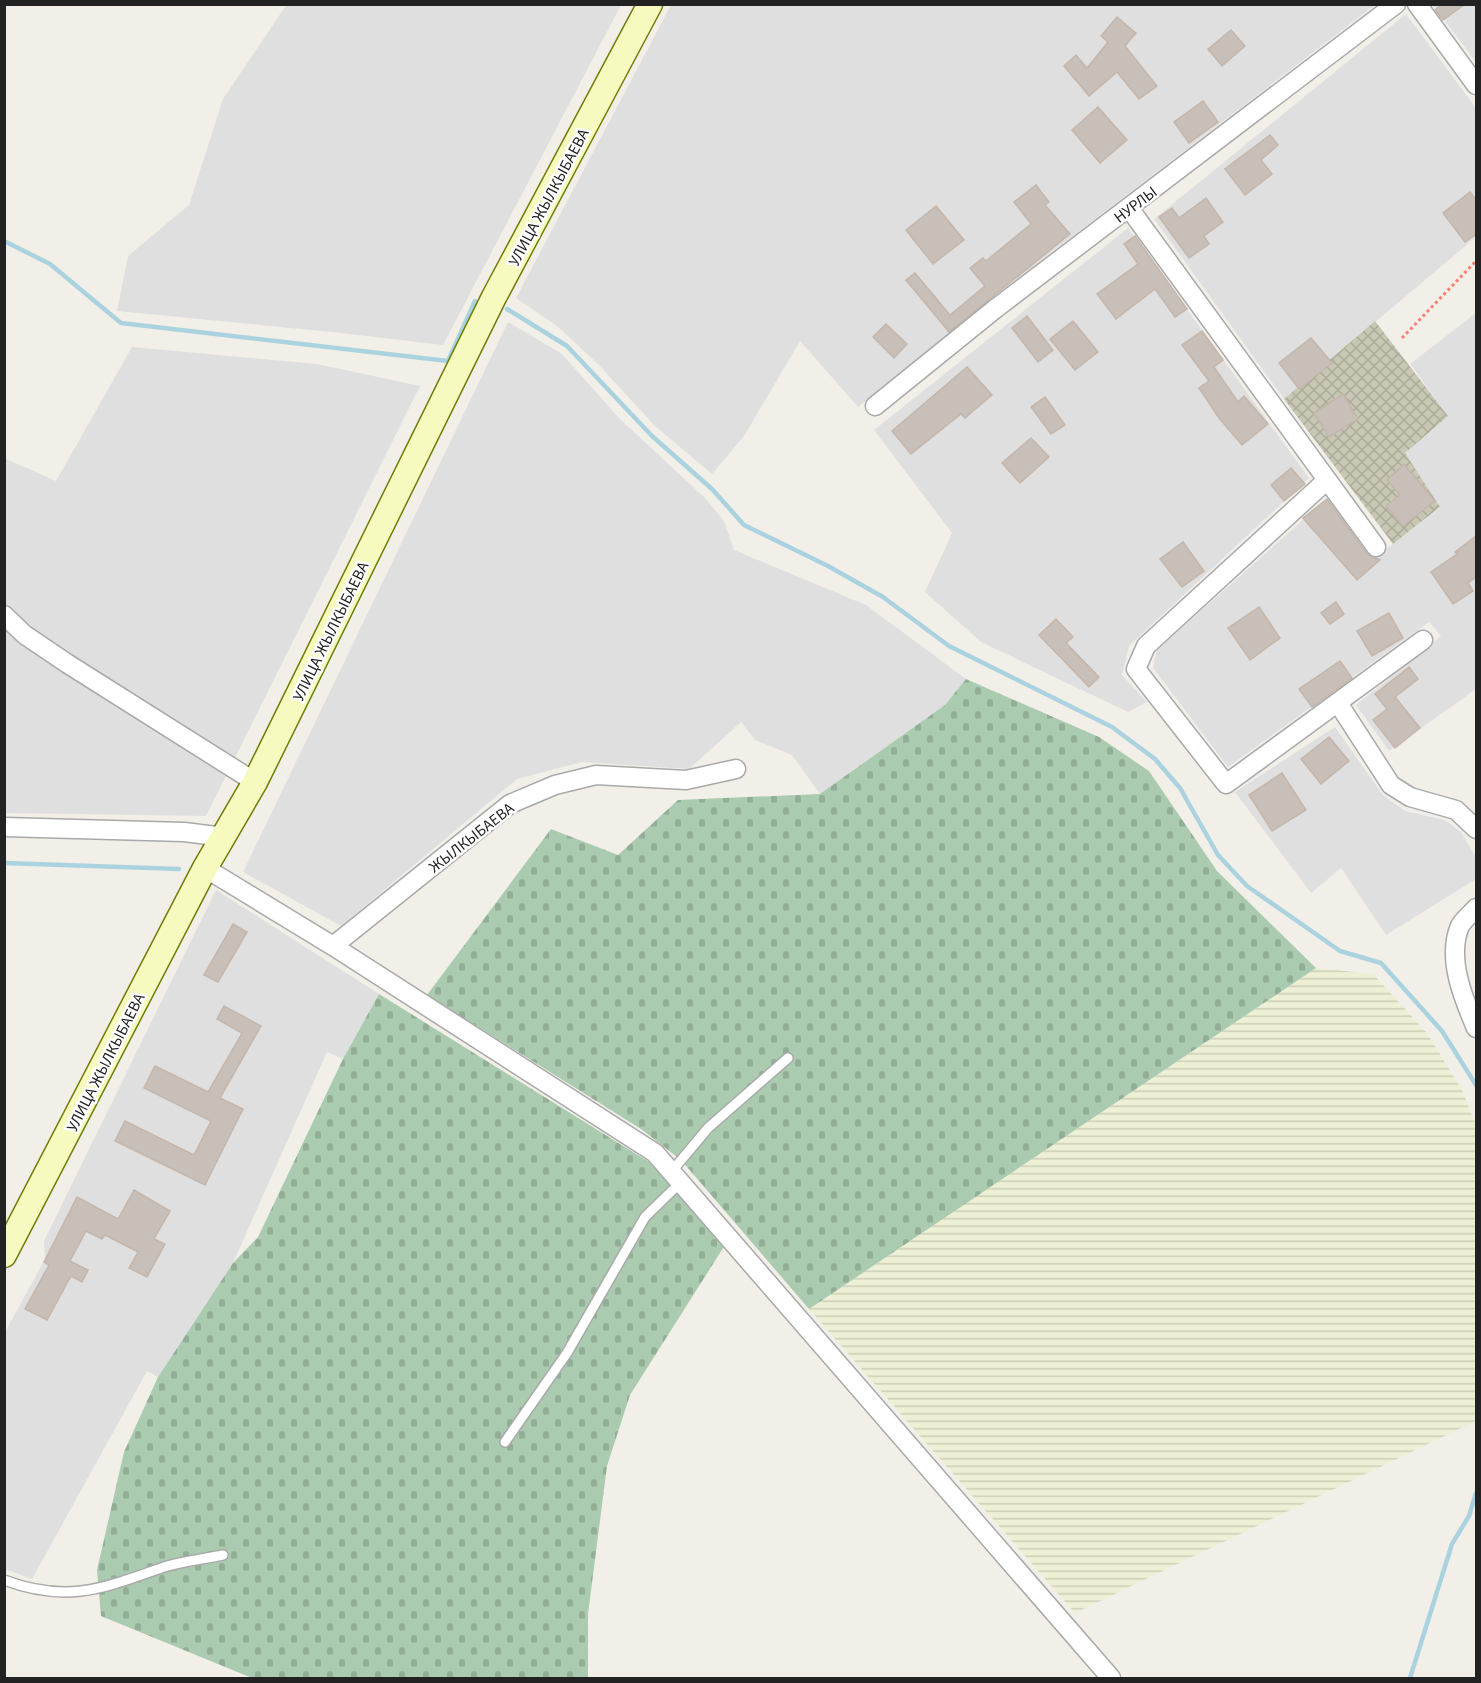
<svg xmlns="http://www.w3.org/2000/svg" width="1481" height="1683" viewBox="0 0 1481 1683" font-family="'Source Sans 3',sans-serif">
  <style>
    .residential { fill: #e0dfdf }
    .construction { fill: url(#construction-cross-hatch) }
    .farmland { fill: url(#farmland-rules) }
    .cemetery { fill: url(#cemetery-stones) }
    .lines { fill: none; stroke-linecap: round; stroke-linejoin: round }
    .stream { stroke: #aad3df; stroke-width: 4.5 }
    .building { fill: #c7bfb8; stroke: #c4b6ab; stroke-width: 1.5 }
    .service-casing { stroke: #a9a9a9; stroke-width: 12 }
    .minor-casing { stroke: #a9a9a9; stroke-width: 21 }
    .secondary-casing { stroke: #707d05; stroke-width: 27 }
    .path { stroke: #fa8072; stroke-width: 3; stroke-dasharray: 3 3; stroke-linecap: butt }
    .service { stroke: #fff; stroke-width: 9 }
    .minor { stroke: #fff; stroke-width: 18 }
    .secondary { stroke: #f7fabf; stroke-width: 24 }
    .labels { text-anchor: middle; stroke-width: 5; stroke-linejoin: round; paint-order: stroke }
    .street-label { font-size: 16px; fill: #222; stroke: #fff }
  </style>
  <defs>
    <pattern id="construction-cross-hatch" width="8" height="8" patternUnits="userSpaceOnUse" patternTransform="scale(1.5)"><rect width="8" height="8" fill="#c7c7b4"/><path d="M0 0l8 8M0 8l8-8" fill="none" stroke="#abab9a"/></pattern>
    <pattern id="farmland-rules" width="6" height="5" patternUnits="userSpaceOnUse" patternTransform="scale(1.5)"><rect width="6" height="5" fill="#eef0d5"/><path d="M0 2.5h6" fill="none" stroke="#ccceb7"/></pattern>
    <pattern id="cemetery-stones" width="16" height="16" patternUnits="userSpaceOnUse" patternTransform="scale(1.5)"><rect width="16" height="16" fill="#aacbaf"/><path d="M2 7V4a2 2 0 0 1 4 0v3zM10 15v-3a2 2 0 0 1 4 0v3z" fill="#92ae96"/></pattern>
  </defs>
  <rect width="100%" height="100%" fill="#f2efe9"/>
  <!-- residential -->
  <g class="residential">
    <path d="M287 4 621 5 443 345 332 332 117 311 128 256 189 205 223 99Z"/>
    <path d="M671 5H1375L1010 284 858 407 800 341 744 436 712 474 654 425 598 364 557 326 516 298Z"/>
    <path d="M1433 5H1476V63V62Z"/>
    <path d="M1406 14 1476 108V237L1284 399 1154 219Z"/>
    <path d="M1128 228 1309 478 1129 646 1122 675 1147 702 1128 712 981 642 925 592 952 533 874 430Z"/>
    <path d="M1476 313V689L1389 751 1356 705 1441 636 1429 622 1228 767 1153 668 1157 650 1324 501 1372 560 1440 508 1405 453 1448 416 1410 364Z"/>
    <path d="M508 322 562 354 620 419 706 499 724 521 734 550 866 605 966 679 945 705 820 794 792 755 755 740 741 722 689 769 582 762 517 779 341 926 243 872Z"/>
    <path d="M132 347 317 364 420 386 206 816 5 813 4 458 56 481Z"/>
    <path d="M1335 727 1383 795 1405 811 1445 820 1461 832 1476 857V879L1386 935 1341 868 1311 893 1235 792Z"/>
    <path d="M216 890 379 994 343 1059 327 1052 233 1263 158 1377 147 1371 32 1579 5 1569 4 1334 45 1259 44 1241Z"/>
  </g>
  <!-- construction -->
  <path class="construction" d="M1375 321 1448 416 1405 453 1440 507 1393 544 1284 399Z"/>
  <!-- farmland -->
  <path class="farmland" d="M1316 968 1373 974 1427 1033 1462 1090 1476 1125V1421L1075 1613 809 1309Z"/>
  <!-- cemetery -->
  <g class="cemetery">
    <path d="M966 679 1099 737 1149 771 1217 871 1316 968 809 1309 681 1160 641 1129 427 995 551 829 618 855 678 800 820 794 945 705Z"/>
    <path d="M379 994 649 1162 725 1245 630 1395 607 1466 588 1614V1678H252L101 1616 97 1570 124 1452 158 1377 233 1263 258 1237 343 1059Z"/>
  </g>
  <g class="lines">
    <!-- stream -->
    <g class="stream">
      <path d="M4 241 50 264 121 323 448 361 475 301"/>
      <path d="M507 309 567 346 652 436 712 489 744 525 828 566 883 597 949 646 1112 727 1155 759 1180 788 1218 855 1247 886 1340 951 1381 963 1442 1031 1476 1085"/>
      <path d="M4 863 179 869"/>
      <path d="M1410 1678 1452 1544 1469 1516 1476 1493"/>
    </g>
  </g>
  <!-- building -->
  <g class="building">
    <path d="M1443 4H1465L1443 20 1435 10Z"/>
    <path d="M1117 17 1136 33 1125 46 1157 86 1139 99 1117 72 1089 96 1064 66 1076 55 1087 68 1108 42 1101 36Z"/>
    <path d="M1231 30 1245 46 1222 66 1208 49Z"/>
    <path d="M1203 101 1218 122 1189 143 1174 122Z"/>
    <path d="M1098 107 1127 140 1100 163 1072 130Z"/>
    <path d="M1270 135 1278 145 1261 160 1272 174 1245 195 1225 169Z"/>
    <path d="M1036 185 1049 202 1045 205 1070 234 949 332 906 280 915 273 950 315 985 286 970 268 983 258 986 261 1031 224 1014 202Z"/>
    <path d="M1470 192 1476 200V234L1465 242 1443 213Z"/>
    <path d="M1206 198 1223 222 1204 236 1209 244 1189 258 1159 217 1172 208 1179 218Z"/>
    <path d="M936 206 964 240 933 264 906 230Z"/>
    <path d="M1135 236 1187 309 1175 317 1155 289 1116 319 1097 294 1138 264 1124 244Z"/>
    <path d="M1027 316 1053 350 1038 362 1012 328Z"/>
    <path d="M1073 321 1098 352 1075 370 1050 339Z"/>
    <path d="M886 324 907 344 894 358 873 337Z"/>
    <path d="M1202 331 1223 360 1214 367 1238 402 1244 396 1268 424 1242 445 1219 418 1199 388 1209 381 1182 345Z"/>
    <path d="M1311 338 1332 363 1299 389 1279 363Z"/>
    <path d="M967 367 992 395 965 418 961 414 911 454 892 431Z"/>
    <path d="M1343 394 1358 419 1329 437 1314 413Z"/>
    <path d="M1045 397 1065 425 1051 434 1031 407Z"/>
    <path d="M1031 438 1049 457 1020 483 1002 463Z"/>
    <path d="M1404 464 1435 501 1403 526 1386 506 1400 495 1387 480Z"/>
    <path d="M1291 468 1305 484 1284 501 1271 485Z"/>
    <path d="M1327 499 1367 554 1380 560 1357 580 1303 518Z"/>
    <path d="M1476 536V577L1468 583 1473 591 1453 604 1431 572 1457 554 1455 552Z"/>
    <path d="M1183 542 1204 571 1182 587 1160 559Z"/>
    <path d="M1336 602 1344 614 1330 624 1321 613Z"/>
    <path d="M1259 607 1280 638 1250 660 1228 628Z"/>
    <path d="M1389 613 1403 638 1372 656 1357 631Z"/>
    <path d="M1056 619 1073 637 1066 643 1099 677 1089 687 1039 635Z"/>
    <path d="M1340 661 1352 678 1312 707 1299 689Z"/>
    <path d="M1409 667 1418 679 1395 697 1420 728 1395 748 1373 720 1387 709 1375 694Z"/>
    <path d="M1329 737 1349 761 1321 784 1301 759Z"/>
    <path d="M1282 773 1306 810 1272 831 1249 795Z"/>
    <path d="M233 924 247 932 218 982 204 975Z"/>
    <path d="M224 1006 261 1026 220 1098 243 1109 205 1185 115 1141 125 1121 194 1155 211 1121 144 1088 155 1066 208 1092 242 1033 217 1019Z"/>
    <path d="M134 1190 170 1211 154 1239 165 1244 147 1277 129 1268 138 1252 105 1235 102 1239 86 1231 70 1261 88 1270 82 1282 71 1276 47 1320 25 1309 49 1265 44 1262 77 1197 118 1219Z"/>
  </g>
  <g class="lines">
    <defs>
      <g id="service">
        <path d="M672 1171 708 1128 788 1058"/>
        <path d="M505 1442 567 1353 645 1217 682 1181"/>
        <path d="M4 1580C68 1604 104 1588 164 1567 183 1561 204 1559 223 1555"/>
      </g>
      <g id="minor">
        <path d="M1417 4 1476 85"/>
        <path d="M1129 208 1376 547"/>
        <path d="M875 406 995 309 1396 4"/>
        <path d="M1327 480 1146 646 1136 669 1226 784 1423 640"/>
        <path d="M4 615 25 635 68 664 255 782"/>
        <path d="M1338 703 1391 785 1410 797 1456 810 1476 829"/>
        <path d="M4 827 184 832 224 837"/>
        <path d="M205 868 333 946 655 1153 1111 1678"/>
        <path d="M1476 908C1472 913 1463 920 1460 926 1446 958 1464 1000 1476 1028"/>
        <path d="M333 946 510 804 555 785 596 775 686 780 736 769"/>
      </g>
      <path id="secondary" d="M4 1255 205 868 255 782 494 297 650 4"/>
    </defs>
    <!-- service casing -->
    <use href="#service" class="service-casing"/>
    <!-- minor casing -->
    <use href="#minor" class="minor-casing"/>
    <!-- secondary casing -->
    <use href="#secondary" class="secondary-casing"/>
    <!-- path -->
    <path class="path" d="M1402 338 1476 261"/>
    <!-- service -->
    <use href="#service" class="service"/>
    <!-- minor -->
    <use href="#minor" class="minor"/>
    <!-- secondary -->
    <use href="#secondary" class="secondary"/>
  </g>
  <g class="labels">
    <!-- street labels -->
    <g class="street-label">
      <text transform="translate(548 197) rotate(-62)" y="6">УЛИЦА ЖЫЛКЫБАЕВА</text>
      <text transform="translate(1135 204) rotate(-37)" y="6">НУРЛЫ</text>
      <text transform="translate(330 631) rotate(-64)" y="6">УЛИЦА ЖЫЛКЫБАЕВА</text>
      <text transform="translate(471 837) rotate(-38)" y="6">ЖЫЛКЫБАЕВА</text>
      <text transform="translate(105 1062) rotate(-63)" y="6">УЛИЦА ЖЫЛКЫБАЕВА</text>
    </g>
  </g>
  <!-- border -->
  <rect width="1481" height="1683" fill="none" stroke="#222222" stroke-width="12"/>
</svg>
